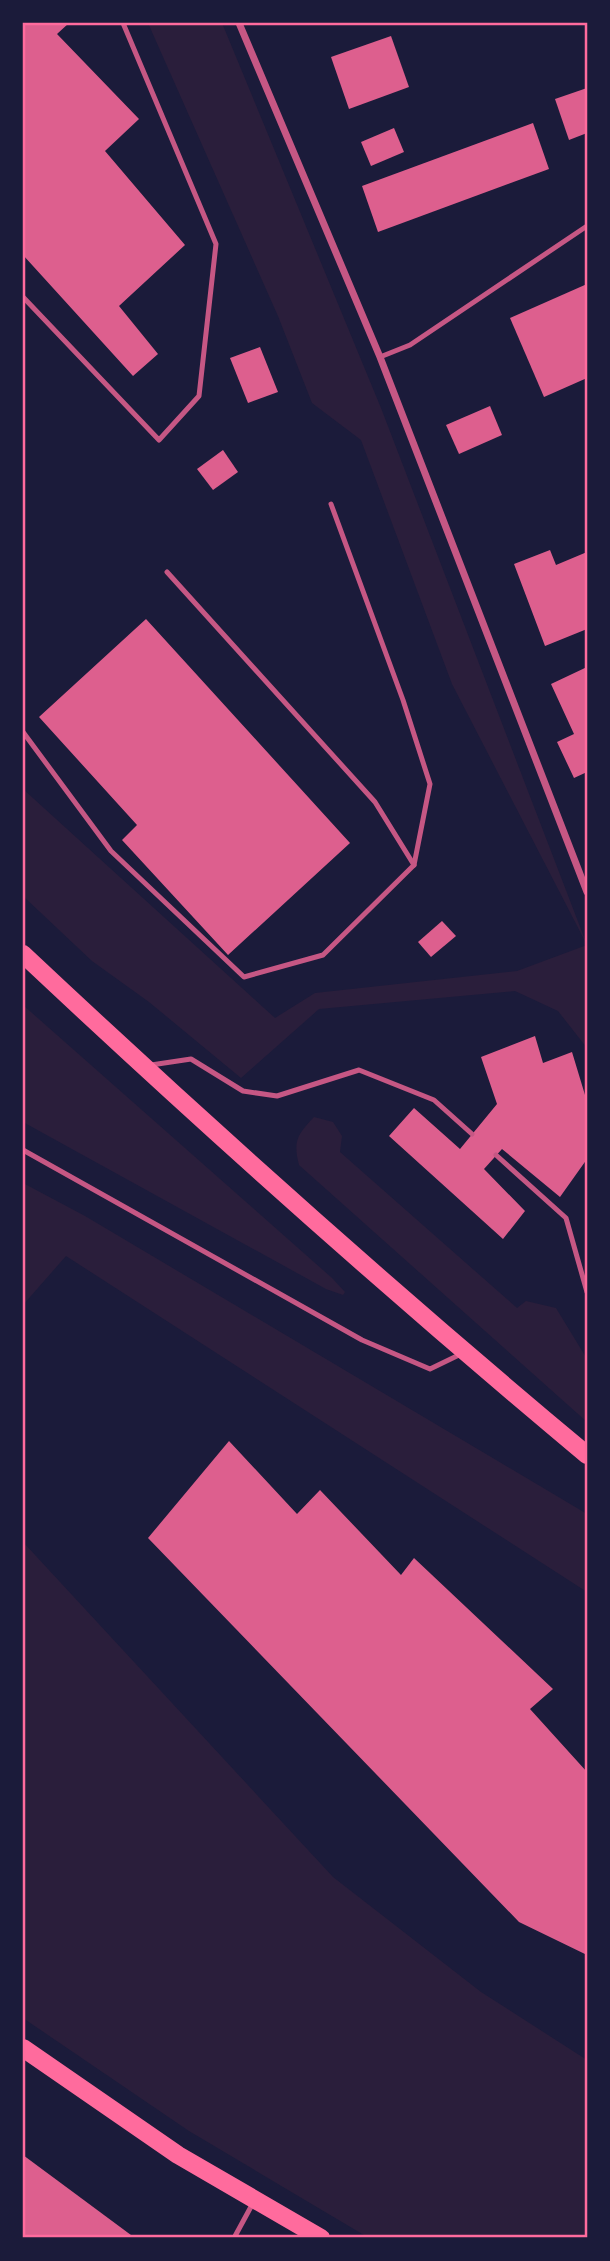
<svg xmlns="http://www.w3.org/2000/svg" width="610" height="2261" viewBox="0 0 610 2261" font-family="Ubuntu,sans-serif">
  <style>
    .green { fill: #2a1e3b }
    .building { fill: #dd5f8e }
    .lines { fill: none; stroke-linecap: round; stroke-linejoin: round }
    .service { stroke: #c65784; stroke-width: 5 }
    .minor { stroke: #c65784; stroke-width: 7 }
    .primary { stroke: #ff6b9d; stroke-width: 18 }
    .neatline { fill: none; stroke: #ff6b9d; stroke-width: 2.5 }
  </style>
  <rect width="100%" height="100%" fill="#1b1b3a"/>
  <!-- green -->
  <g class="green">
    <path d="M148 23H222L381 408 587 945V1048L558 1011 515 991 319 1009 241 1078 149 1002 92 961 23 896V789L275 1018 315 993 517 971 587 945 452 684 361 440 312 403 278 316Z"/>
    <path d="M23 1005 332 1278 345 1292 343 1295 326 1289 23 1122Z"/>
    <path d="M314 1117 333 1122 342 1136 340 1152 517 1308 526 1301 556 1308 587 1359V1422L299 1165C293 1141 297 1135 314 1117Z"/>
    <path d="M23 1183 85 1216 587 1514V1592L66 1256 23 1305Z"/>
    <path d="M23 1542 333 1877 481 1992 587 2060V2238H369L189 2131 23 2018Z"/>
  </g>
  <!-- building -->
  <g class="building">
    <path d="M23 23H69L57 34 139 119 105 151 185 245 119 306 158 354 133 376 23 255Z"/>
    <path d="M391 36 409 87 349 109 331 57Z"/>
    <path d="M587 88V133L569 140 555 99Z"/>
    <path d="M533 123 549 169 378 232 362 186Z"/>
    <path d="M394 128 404 152 371 166 361 142Z"/>
    <path d="M587 284V378L544 397 510 318Z"/>
    <path d="M260 347 278 392 248 403 230 358Z"/>
    <path d="M490 406 502 435 459 454 446 425Z"/>
    <path d="M223 450 238 472 213 490 197 469Z"/>
    <path d="M550 550 556 565 587 552V629L545 646 514 564Z"/>
    <path d="M146 619 350 843 228 955 122 840 137 825 39 717Z"/>
    <path d="M587 667V772L574 778 557 742 574 734 551 684Z"/>
    <path d="M442 921 456 936 431 957 418 942Z"/>
    <path d="M535 1036 543 1063 572 1052 585 1095 587 1094V1159L560 1197 502 1149 484 1169 525 1211 503 1239 389 1136 414 1108 460 1149 497 1104 481 1057Z"/>
    <path d="M229 1441 297 1514 320 1490 401 1575 414 1558 553 1689 530 1709 587 1772V1955L519 1922 148 1538Z"/>
    <path d="M23 2155 135 2238H23Z"/>
  </g>
  <g class="lines">
    <!-- service -->
    <g class="service">
      <path d="M23 297 159 440 199 396 216 244 123 23"/>
      <path d="M380 357 410 345 587 226"/>
      <path d="M167 572 375 802 414 865"/>
      <path d="M23 732 111 851 244 977 323 955 414 865 430 784 403 700 331 504"/>
      <path d="M151 1065 191 1059 243 1091 277 1096 359 1070 434 1100 472 1134"/>
      <path d="M23 1150 362 1340 430 1369 461 1354"/>
      <path d="M496 1155 566 1218 587 1292"/>
      <path d="M234 2238 253 2203"/>
    </g>
    <!-- minor -->
    <path class="minor" d="M239 23 380 357 587 892"/>
    <!-- primary -->
    <g class="primary">
      <path d="M23 954C206 1126 394 1294 587 1455"/>
      <path d="M23 2048 178 2155 321 2238"/>
    </g>
  </g>
  <!-- border -->
  <rect width="610" height="2261" fill="none" stroke="#1b1b3a" stroke-width="49"/>
  <rect x="24" y="24" width="562" height="2212" class="neatline"/>
</svg>
